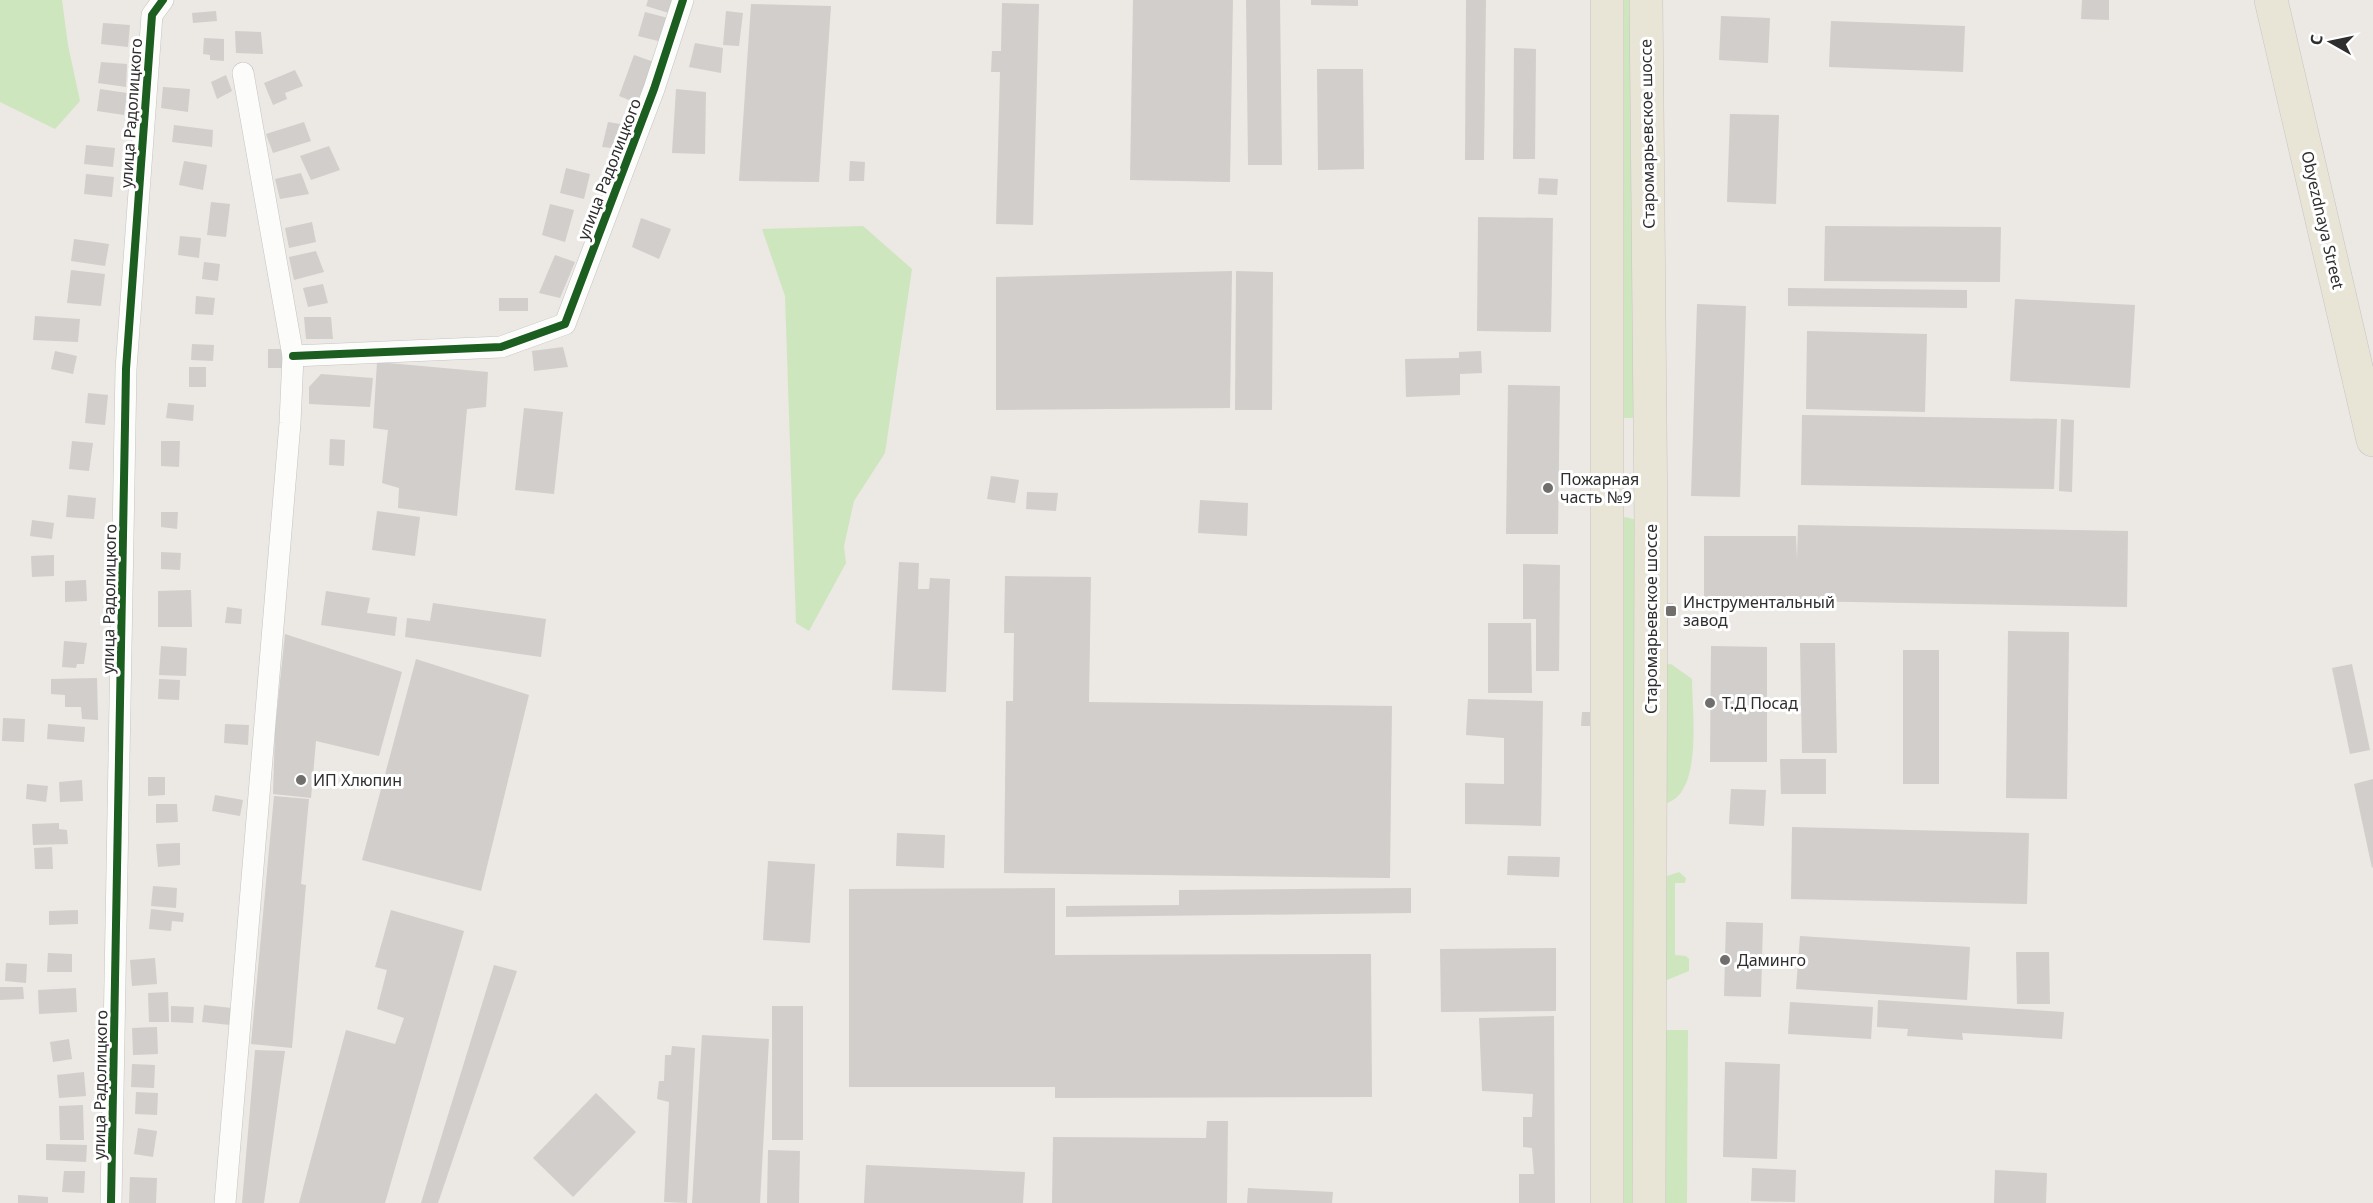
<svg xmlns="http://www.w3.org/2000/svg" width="2373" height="1203" viewBox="0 0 2373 1203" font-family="'Noto Sans',sans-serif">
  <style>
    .green { fill: #cee6be }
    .building { fill: #d1cecb }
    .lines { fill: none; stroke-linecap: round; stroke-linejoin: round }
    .minor-casing { stroke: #c5c4c5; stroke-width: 22 }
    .primary-casing { stroke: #c6c5c4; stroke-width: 34 }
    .minor { stroke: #fcfcfb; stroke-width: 21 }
    .primary { stroke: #e8e4d6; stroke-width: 33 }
    .cycleway-casing { stroke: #fff; stroke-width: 11 }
    .cycleway { stroke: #1b5e20; stroke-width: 8 }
    .poi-dot { fill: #706f6e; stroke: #fff; stroke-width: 2 }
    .labels { text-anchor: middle; stroke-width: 6; stroke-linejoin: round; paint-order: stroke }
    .street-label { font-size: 16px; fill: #2e2e2e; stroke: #fff }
    .poi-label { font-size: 16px; fill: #2e2e2e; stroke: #fff; text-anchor: start }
  </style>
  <rect width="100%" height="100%" fill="#ece8e4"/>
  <!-- green -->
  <g class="green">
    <path d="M0 0H62L68 45 80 101 55 129 0 102Z"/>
    <path d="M1617 0H1636L1637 415 1632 418H1623Z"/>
    <path d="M863 226 912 269 885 453 854 501 844 546 846 563 809 631 796 623 785 296 762 229Z"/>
    <path d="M1625 517 1637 520 1636 1203H1619L1620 520Z"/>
    <path d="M1671 664 1692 679C1692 711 1704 799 1662 804V665Z"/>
    <path d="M1679 872 1686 878 1685 883H1675V955L1686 956 1689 959V971L1667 980 1663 978 1664 877Z"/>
    <path d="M1667 1030H1688L1687 1203H1658L1659 1034Z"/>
  </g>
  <!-- building -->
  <g class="building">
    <path d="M648 0H675L672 14 646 6Z"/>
    <path d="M1133 0H1233L1230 182 1130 180Z"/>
    <path d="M1246 0H1280L1282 165H1248Z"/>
    <path d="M1311 0H1358V6L1311 5Z"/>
    <path d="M1466 0H1486L1484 160H1465Z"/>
    <path d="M2082 0H2109V20L2081 19Z"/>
    <path d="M1002 3 1039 4 1033 225 996 224 1000 72H991L992 51H1001Z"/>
    <path d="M751 4 831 6 819 182 739 181Z"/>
    <path d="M216 11 217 21 193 23 192 13Z"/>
    <path d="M726 11 743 13 739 46 723 45Z"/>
    <path d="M645 12 668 18 662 42 638 36Z"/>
    <path d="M1721 16 1770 18 1768 63 1719 60Z"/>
    <path d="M1831 21 1965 26 1963 72 1829 67Z"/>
    <path d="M103 23 130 25 128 47 101 44Z"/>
    <path d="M235 31 261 32 263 54 236 53Z"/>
    <path d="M204 38 224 39V61L210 60V55L203 54Z"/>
    <path d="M695 43 723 48 721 73 689 67Z"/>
    <path d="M1514 48 1536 49 1535 159H1513Z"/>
    <path d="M634 55 654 62 639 104 619 96Z"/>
    <path d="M101 62 127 64 126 87 98 83Z"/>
    <path d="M1317 69H1363L1364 169 1318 170Z"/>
    <path d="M295 70 303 86 285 93 287 99 273 105 264 83Z"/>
    <path d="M226 75 232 91 217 99 211 82Z"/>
    <path d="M163 87 190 89 188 112 161 108Z"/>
    <path d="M100 89 127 93 124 115 97 111Z"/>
    <path d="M676 89 706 92 705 154 672 153Z"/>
    <path d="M1730 114 1779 115 1776 204 1727 202Z"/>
    <path d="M304 122 311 141 273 153 266 134Z"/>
    <path d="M608 122 626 125 621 149 602 147Z"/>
    <path d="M174 125 213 130 212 147 172 142Z"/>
    <path d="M86 145 115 148 113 167 84 164Z"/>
    <path d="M329 146 340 170 311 180 300 156Z"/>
    <path d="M184 161 207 165 203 190 179 185Z"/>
    <path d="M850 161 865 162 864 181H849Z"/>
    <path d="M566 168 590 174 584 199 560 193Z"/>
    <path d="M301 173 309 194 280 199 275 179Z"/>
    <path d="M86 174 114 177 112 197 84 194Z"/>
    <path d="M1539 178 1558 179 1557 195 1538 194Z"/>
    <path d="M211 202 230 204 226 237 207 235Z"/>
    <path d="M550 204 574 210 565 242 542 235Z"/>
    <path d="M1478 217 1553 218 1551 332 1477 331Z"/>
    <path d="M641 218 671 229 659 259 632 247Z"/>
    <path d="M312 222 316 242 289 248 285 228Z"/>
    <path d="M1825 226 2001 227 2000 282 1824 281Z"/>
    <path d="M180 236 201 238 199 258 178 255Z"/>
    <path d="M74 239 109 244 105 266 71 261Z"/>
    <path d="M316 251 324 272 294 280 289 257Z"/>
    <path d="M555 255 575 262 560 298 539 293Z"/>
    <path d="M204 262 220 264 218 281 202 279Z"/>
    <path d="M71 270 105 274 101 306 67 303Z"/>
    <path d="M1232 271 1230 408 996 410V277Z"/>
    <path d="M1236 271 1273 272 1272 410H1235Z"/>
    <path d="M323 284 328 303 308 307 303 288Z"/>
    <path d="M1788 288 1967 290V308L1788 306Z"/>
    <path d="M196 296 215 298 213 315 195 314Z"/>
    <rect x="499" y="298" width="29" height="13"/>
    <path d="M2015 299 2135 305 2130 388 2010 381Z"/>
    <path d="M1697 304 1746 306 1740 497 1691 496Z"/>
    <path d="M35 316 80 319 78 342 33 340Z"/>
    <path d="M304 317H331L333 339H306Z"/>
    <path d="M1807 331 1927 334 1925 412 1806 409Z"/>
    <path d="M192 344 214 345 213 361 191 360Z"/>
    <path d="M563 347 568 367 534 371 532 351Z"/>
    <path d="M268 349H283L282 368H268Z"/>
    <path d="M55 351 77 356 73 374 51 369Z"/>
    <path d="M1481 351 1482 373 1460 374V395L1406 397 1405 359 1459 358V352Z"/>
    <path d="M377 362 488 372 486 407 467 409 457 516 398 508 399 488 382 483 388 430 373 428Z"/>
    <rect x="189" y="367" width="17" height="20"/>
    <path d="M321 374 373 378 370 407 309 404V387Z"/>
    <path d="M1508 385 1560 386 1558 534H1506Z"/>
    <path d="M88 393 108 395 105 425 85 423Z"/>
    <path d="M168 403 194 405 193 421 166 418Z"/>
    <path d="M524 408 563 412 554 494 515 490Z"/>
    <path d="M1802 415 2057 419 2054 489 1801 485Z"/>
    <path d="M2061 419 2074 420 2072 492 2059 491Z"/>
    <path d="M330 439 345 440 344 466 329 465Z"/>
    <path d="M72 441 93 443 89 471 69 469Z"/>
    <path d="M161 441H180L179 467 161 466Z"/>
    <path d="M991 476 1019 480 1015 503 987 499Z"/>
    <path d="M1027 492 1058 493 1056 511 1026 509Z"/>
    <path d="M68 495 96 498 94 519 66 517Z"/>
    <path d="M1200 500 1248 503 1247 536 1198 533Z"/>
    <path d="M377 511 420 517 415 556 372 550Z"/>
    <path d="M161 512H178L177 529 161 527Z"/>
    <path d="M32 520 54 523 52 539 30 536Z"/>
    <path d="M1798 525 2128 531 2127 607 1796 601V605H1704V536H1796L1797 560Z"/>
    <path d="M161 552 181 553 180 570 161 569Z"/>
    <path d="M54 555V576L32 577 31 556Z"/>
    <path d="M899 562 919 563 918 589H929L930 578 950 579 946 692 892 690Z"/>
    <path d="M1523 564 1560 565 1559 671H1536V619H1523Z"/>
    <path d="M1005 576 1091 577 1089 702 1392 706 1390 878 1004 873 1006 701H1013L1014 633H1004Z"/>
    <path d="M86 580 87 601 65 602V581Z"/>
    <path d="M191 590 192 627H158V591Z"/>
    <path d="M326 591 370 598 367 613 397 617 395 636 321 625Z"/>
    <path d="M433 603 546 619 541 657 405 637 407 618 430 621Z"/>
    <rect x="1664" y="603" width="9" height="14"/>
    <path d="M227 607 242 609 241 624 225 623Z"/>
    <path d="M1488 623H1531L1532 693H1488Z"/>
    <path d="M2008 631 2069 632 2067 799 2006 798Z"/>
    <path d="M285 634 402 672 379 756 316 741 311 798 273 794 275 730Z"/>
    <path d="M64 641 87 643 84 664H77L76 668 62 667Z"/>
    <path d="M1800 643H1835L1837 753H1802Z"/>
    <path d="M161 646 187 648 186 676 159 675Z"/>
    <path d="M1711 646 1767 647V762H1710Z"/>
    <rect x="1903" y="650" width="36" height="134"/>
    <path d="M416 659 529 695 481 891 362 860Z"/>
    <path d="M2352 664 2370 750 2350 754 2332 668Z"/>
    <path d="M97 678 98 720 82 719 81 707H65V695L51 694V679Z"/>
    <path d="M159 679 180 680 179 700 158 699Z"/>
    <path d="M1468 699 1543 701 1541 826 1465 824V783L1504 784V738L1466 735Z"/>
    <path d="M1582 712H1590V726H1581Z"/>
    <path d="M3 718 25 719 24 742 2 741Z"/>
    <path d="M48 724 85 727 84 742 47 739Z"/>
    <path d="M225 724 249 725 248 745 224 743Z"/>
    <path d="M1780 759H1826V794H1781Z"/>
    <path d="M148 777H165V795L148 796Z"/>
    <path d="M2373 779V867L2372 868 2354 784Z"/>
    <path d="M82 780 83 801 60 802 59 782Z"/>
    <path d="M27 784 48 786 46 802 26 799Z"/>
    <path d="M1731 789 1766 790 1764 826 1729 824Z"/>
    <path d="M215 795 243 800 240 816 212 811Z"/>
    <path d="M274 796 309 799 301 884 306 885 292 1048 251 1044Z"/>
    <path d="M156 804H177L178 822 156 823Z"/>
    <path d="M59 823V829L67 830 68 844 33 845 32 824Z"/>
    <path d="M1792 827 2029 833 2027 904 1791 899Z"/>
    <path d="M897 833 945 835 944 868 896 866Z"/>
    <path d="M180 843V865L158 867 156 844Z"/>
    <path d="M52 847 53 869H35L34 848Z"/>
    <path d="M1508 856 1560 857 1559 877 1507 875Z"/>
    <path d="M768 861 815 864 810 943 763 940Z"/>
    <path d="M153 886 177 888 176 908 151 906Z"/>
    <path d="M1055 888V955L1371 954 1372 1097 1055 1098V1087H849V889Z"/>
    <path d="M1411 888V913L1066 917V906L1179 905V890Z"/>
    <path d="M151 909 184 913 183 922 172 921 171 931 149 929Z"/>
    <path d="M78 910V924L49 925V911Z"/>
    <path d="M391 910 464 931 385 1203H299L346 1030 395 1044 404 1018 377 1009 387 970 375 967Z"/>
    <path d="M1726 922 1763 923 1761 997 1724 996Z"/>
    <path d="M1800 936 1970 947 1967 1000 1796 989Z"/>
    <path d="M1556 948V1011L1441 1012 1440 949Z"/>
    <path d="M2016 952H2049L2050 1004H2017Z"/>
    <path d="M48 953 72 954V972H47Z"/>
    <path d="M155 958 157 984 132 986 130 960Z"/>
    <path d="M6 963 27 964 26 983 5 981Z"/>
    <path d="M494 965 517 971 438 1203H421Z"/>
    <path d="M0 987H23L24 999 0 1000Z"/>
    <path d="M76 988 77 1012 39 1014 38 990Z"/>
    <path d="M168 992 169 1022H149L148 993Z"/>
    <path d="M1878 1000 2064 1012 2062 1039 1962 1033 1963 1040 1907 1036 1908 1029 1877 1027Z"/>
    <path d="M1790 1002 1873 1007 1871 1039 1788 1034Z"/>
    <path d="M204 1005 232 1008 230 1025 202 1022Z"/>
    <path d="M171 1006 194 1007 193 1023 171 1022Z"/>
    <rect x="772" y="1006" width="31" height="134"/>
    <path d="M1554 1016 1555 1203H1519V1174H1534L1532 1148 1523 1147V1117H1532L1533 1094 1482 1091 1479 1018Z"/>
    <path d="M157 1027 158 1054 133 1055 132 1028Z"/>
    <path d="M702 1035 769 1039 760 1203H692Z"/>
    <path d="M69 1039 72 1059 53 1062 50 1042Z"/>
    <path d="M672 1046 695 1048 687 1203 664 1202 669 1102 657 1099 659 1081H664L665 1055H671Z"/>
    <path d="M255 1050 285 1051 264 1203H242Z"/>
    <path d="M1725 1062 1780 1064 1777 1159 1723 1157Z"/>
    <path d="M132 1064 155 1065 154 1088 131 1087Z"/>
    <path d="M84 1072 86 1096 59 1098 57 1075Z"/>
    <path d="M136 1092 158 1093 157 1115 135 1114Z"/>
    <path d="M596 1093 636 1132 573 1197 533 1158Z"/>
    <path d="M83 1105 84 1140H60L59 1106Z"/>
    <path d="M1207 1121H1228L1227 1203H1052L1053 1137 1206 1138Z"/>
    <path d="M138 1128 157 1131 153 1157 134 1154Z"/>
    <path d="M46 1144 87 1145 86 1162 46 1160Z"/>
    <path d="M768 1150 800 1151 799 1203H767Z"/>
    <path d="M866 1165 1025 1172 1023 1203H864Z"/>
    <path d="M1752 1168 1796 1170 1795 1202 1751 1201Z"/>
    <path d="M1995 1170 2047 1173 2046 1203H1994Z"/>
    <path d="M64 1171H85L84 1193 62 1192Z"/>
    <path d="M130 1177 157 1178 156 1203H129Z"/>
    <path d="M1248 1188 1333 1192 1332 1203H1247Z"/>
    <path d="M18 1195 48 1197V1203H18Z"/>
  </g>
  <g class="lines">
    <defs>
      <g id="minor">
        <path d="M293 356 501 347 565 324 654 89 683 0"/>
        <path d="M111 1203 126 369 152 15 163 0"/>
        <path d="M225 1203 290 423 293 356 243 73"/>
      </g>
      <g id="primary">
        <path d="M1646 0 1651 528 1649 1203"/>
        <path d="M2271 0 2373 440"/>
        <path d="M1607 1203V0"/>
      </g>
    </defs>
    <!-- minor casing -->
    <use href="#minor" class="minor-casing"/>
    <!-- primary casing -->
    <use href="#primary" class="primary-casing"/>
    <!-- minor -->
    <use href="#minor" class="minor"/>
    <!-- primary -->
    <use href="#primary" class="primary"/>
    <defs>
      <g id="cycleway">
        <path d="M293 356 501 347 565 324 654 89 683 0"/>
        <path d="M111 1203 126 369 152 15 163 0"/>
      </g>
    </defs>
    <!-- cycleway casing -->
    <use href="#cycleway" class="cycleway-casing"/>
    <!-- cycleway -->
    <use href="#cycleway" class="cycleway"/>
  </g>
  <!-- markers -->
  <g class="poi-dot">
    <circle cx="1548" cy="488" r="6"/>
    <rect x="1665" y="605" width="12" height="12" rx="3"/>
    <circle cx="1710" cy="703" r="6"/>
    <circle cx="301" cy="780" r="6"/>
    <circle cx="1725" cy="960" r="6"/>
  </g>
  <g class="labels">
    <!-- street labels -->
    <g class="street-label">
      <text transform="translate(131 113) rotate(-86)" y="6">улица Радолицкого</text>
      <text transform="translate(1647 134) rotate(-91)" y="6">Старомарьевское шоссе</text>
      <text transform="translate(609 169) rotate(-69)" y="6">улица Радолицкого</text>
      <text transform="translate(2323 220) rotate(77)" y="6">Obyezdnaya Street</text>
      <text transform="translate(109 599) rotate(-89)" y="6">улица Радолицкого</text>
      <text transform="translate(1651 619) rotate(-90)" y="6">Старомарьевское шоссе</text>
      <text transform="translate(100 1085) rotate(-89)" y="6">улица Радолицкого</text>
    </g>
    <!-- poi labels -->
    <g class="poi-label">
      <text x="1560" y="485">Пожарная<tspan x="1560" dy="18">часть №9</tspan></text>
      <text x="1683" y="608">Инструментальный<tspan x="1683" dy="18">завод</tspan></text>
      <text x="1722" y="709">Т.Д Посад</text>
      <text x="313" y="786">ИП Хлюпин</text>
      <text x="1737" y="966">Даминго</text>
    </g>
  </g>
  <!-- north arrow -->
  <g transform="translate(2331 42) rotate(279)" stroke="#ffffff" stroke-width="4.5" paint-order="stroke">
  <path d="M0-4.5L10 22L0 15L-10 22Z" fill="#2e2e2e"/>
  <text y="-9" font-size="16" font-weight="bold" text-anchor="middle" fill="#2e2e2e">С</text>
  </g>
</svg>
